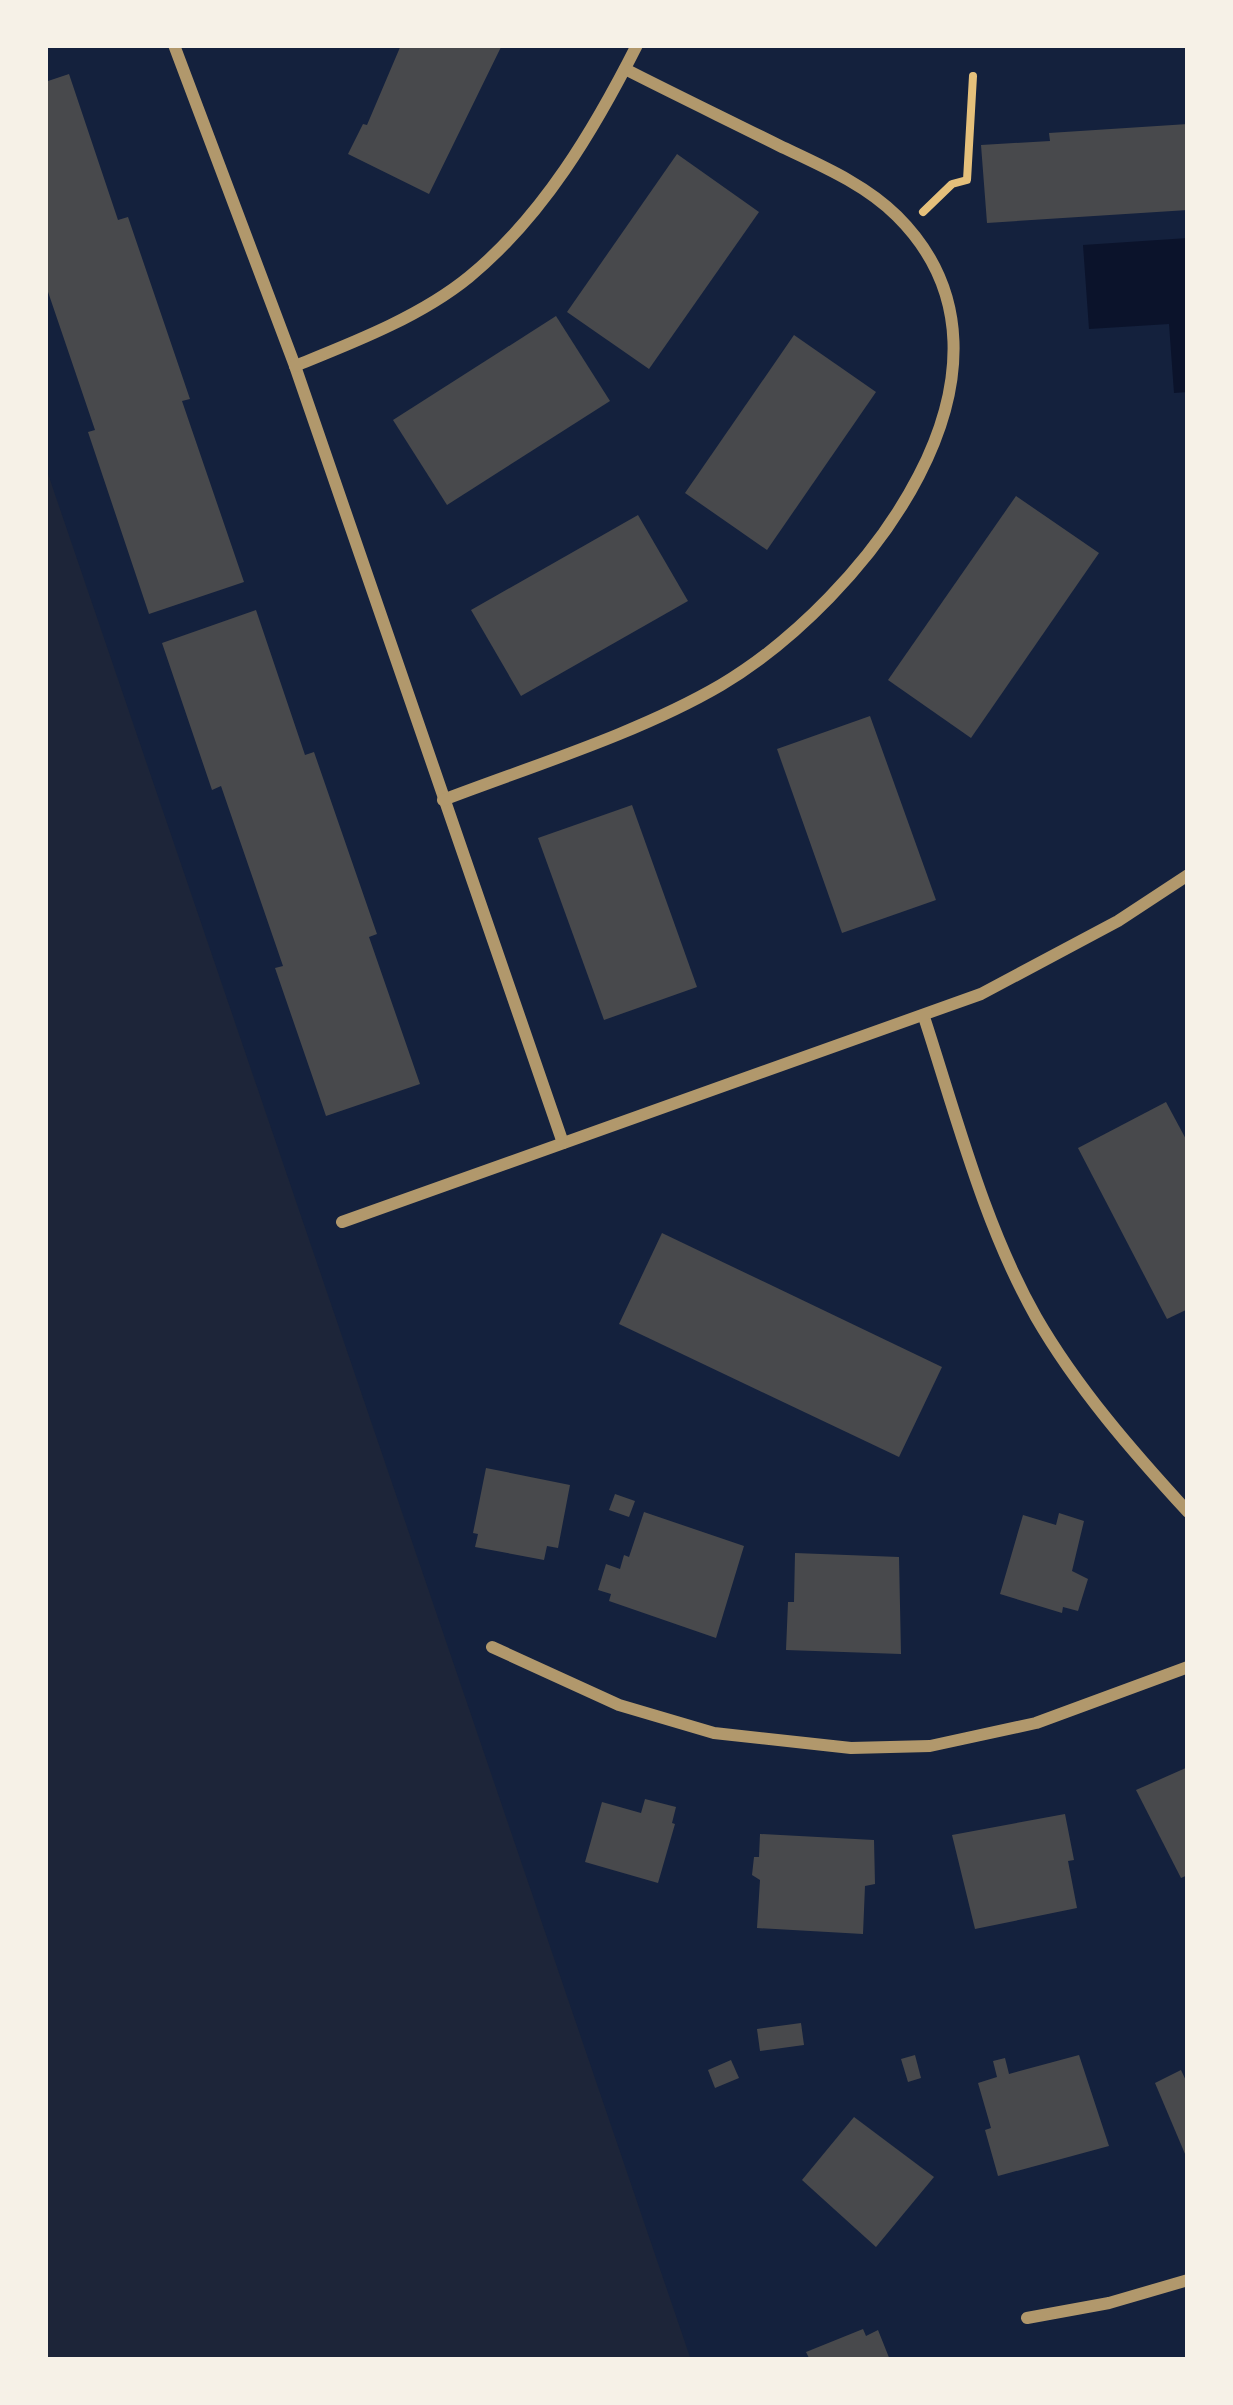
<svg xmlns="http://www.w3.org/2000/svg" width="1233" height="2405" viewBox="0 0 1233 2405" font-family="Mulish,sans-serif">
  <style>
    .green { fill: #1d2539 }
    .water { fill: #0b132b }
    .building { fill: #48494c }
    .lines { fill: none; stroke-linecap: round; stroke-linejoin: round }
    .path { stroke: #e5c07b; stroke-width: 8 }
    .minor { stroke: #b1986c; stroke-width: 12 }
  </style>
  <rect width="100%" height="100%" fill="#14213d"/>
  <!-- green -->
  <path class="green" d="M45 465 691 2360H45Z"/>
  <!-- water -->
  <path class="water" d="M1188 238V392L1174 393 1169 324 1089 329 1083 245Z"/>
  <!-- building -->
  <g class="building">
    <path d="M401 45H502L429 194 348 154 363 124 367 125Z"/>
    <path d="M69 74 118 220 128 217 190 399 182 401 244 582 149 614 88 432 95 430 45 283V82Z"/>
    <path d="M1188 124V210L987 223 981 145 1050 141 1049 133Z"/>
    <path d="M677 154 759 212 649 369 567 312Z"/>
    <path d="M556 316 610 401 447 505 393 420Z"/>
    <path d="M794 335 876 392 767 550 685 493Z"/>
    <path d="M1016 496 1099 553 971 738 888 680Z"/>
    <path d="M638 515 688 601 521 696 471 610Z"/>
    <path d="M256 610 305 755 314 752 377 934 369 937 420 1084 326 1116 275 968 283 966 221 786 212 790 162 643Z"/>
    <path d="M870 716 936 900 842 933 777 749Z"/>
    <path d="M632 805 697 987 604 1020 538 838Z"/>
    <path d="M1166 1102 1188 1143V1309L1167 1319 1078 1148Z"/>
    <path d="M662 1233 942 1367 899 1457 619 1324Z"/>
    <path d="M486 1468 570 1485 558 1548 547 1546 544 1560 475 1547 478 1534 473 1533Z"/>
    <path d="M615 1494 635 1501 629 1517 609 1510Z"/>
    <path d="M644 1512 744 1546 716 1638 609 1601 611 1594 598 1590 606 1564 620 1569 624 1555 629 1557Z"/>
    <path d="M1059 1513 1084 1521 1072 1571 1088 1579 1078 1611 1063 1607 1062 1613 1000 1594 1023 1515 1056 1525Z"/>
    <path d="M795 1553 899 1557 901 1654 786 1650 788 1602H794Z"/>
    <path d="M1188 1767V1875L1181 1878 1136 1790Z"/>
    <path d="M645 1799 676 1807 672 1823 675 1824 658 1883 585 1862 602 1802 641 1813Z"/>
    <path d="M1065 1814 1074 1860 1068 1861 1077 1908 975 1929 952 1835Z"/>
    <path d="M760 1834 874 1840 875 1884 865 1886 863 1934 757 1928 760 1880 752 1875 754 1857H759Z"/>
    <path d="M801 2023 804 2045 760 2051 757 2029Z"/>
    <path d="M915 2055 921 2078 908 2082 901 2059Z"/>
    <path d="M1079 2055 1109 2146 998 2176 985 2130 991 2128 978 2083 997 2077 993 2061 1005 2058 1009 2074Z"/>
    <path d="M731 2060 739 2078 715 2088 708 2070Z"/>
    <path d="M1181 2070 1188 2085V2161L1155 2083Z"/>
    <path d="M854 2117 934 2177 876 2247 802 2180Z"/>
    <path d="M863 2329 866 2336 878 2330 890 2360H810L806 2352Z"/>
  </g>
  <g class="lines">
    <!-- path -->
    <path class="path" d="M923 212 952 184 967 180 973 76"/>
    <!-- minor -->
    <g class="minor">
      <path d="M174 45 295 366 563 1143"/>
      <path d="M295 366C352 343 420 317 469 277 543 216 594 130 637 45"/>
      <path d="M443 800C532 766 639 733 721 685 862 601 1049 367 897 216 865 184 820 165 780 146 728 120 676 95 625 69"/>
      <path d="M924 1017C957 1118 984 1225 1036 1317 1077 1388 1133 1452 1188 1512"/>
      <path d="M342 1222 981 994 1118 921 1188 875"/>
      <path d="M492 1647 619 1705 714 1733 851 1748 930 1746 1036 1723 1188 1667"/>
      <path d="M1027 2318 1109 2303 1188 2280"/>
    </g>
  </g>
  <!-- border -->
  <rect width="1233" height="2405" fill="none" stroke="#f6f1e7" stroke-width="96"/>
</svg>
